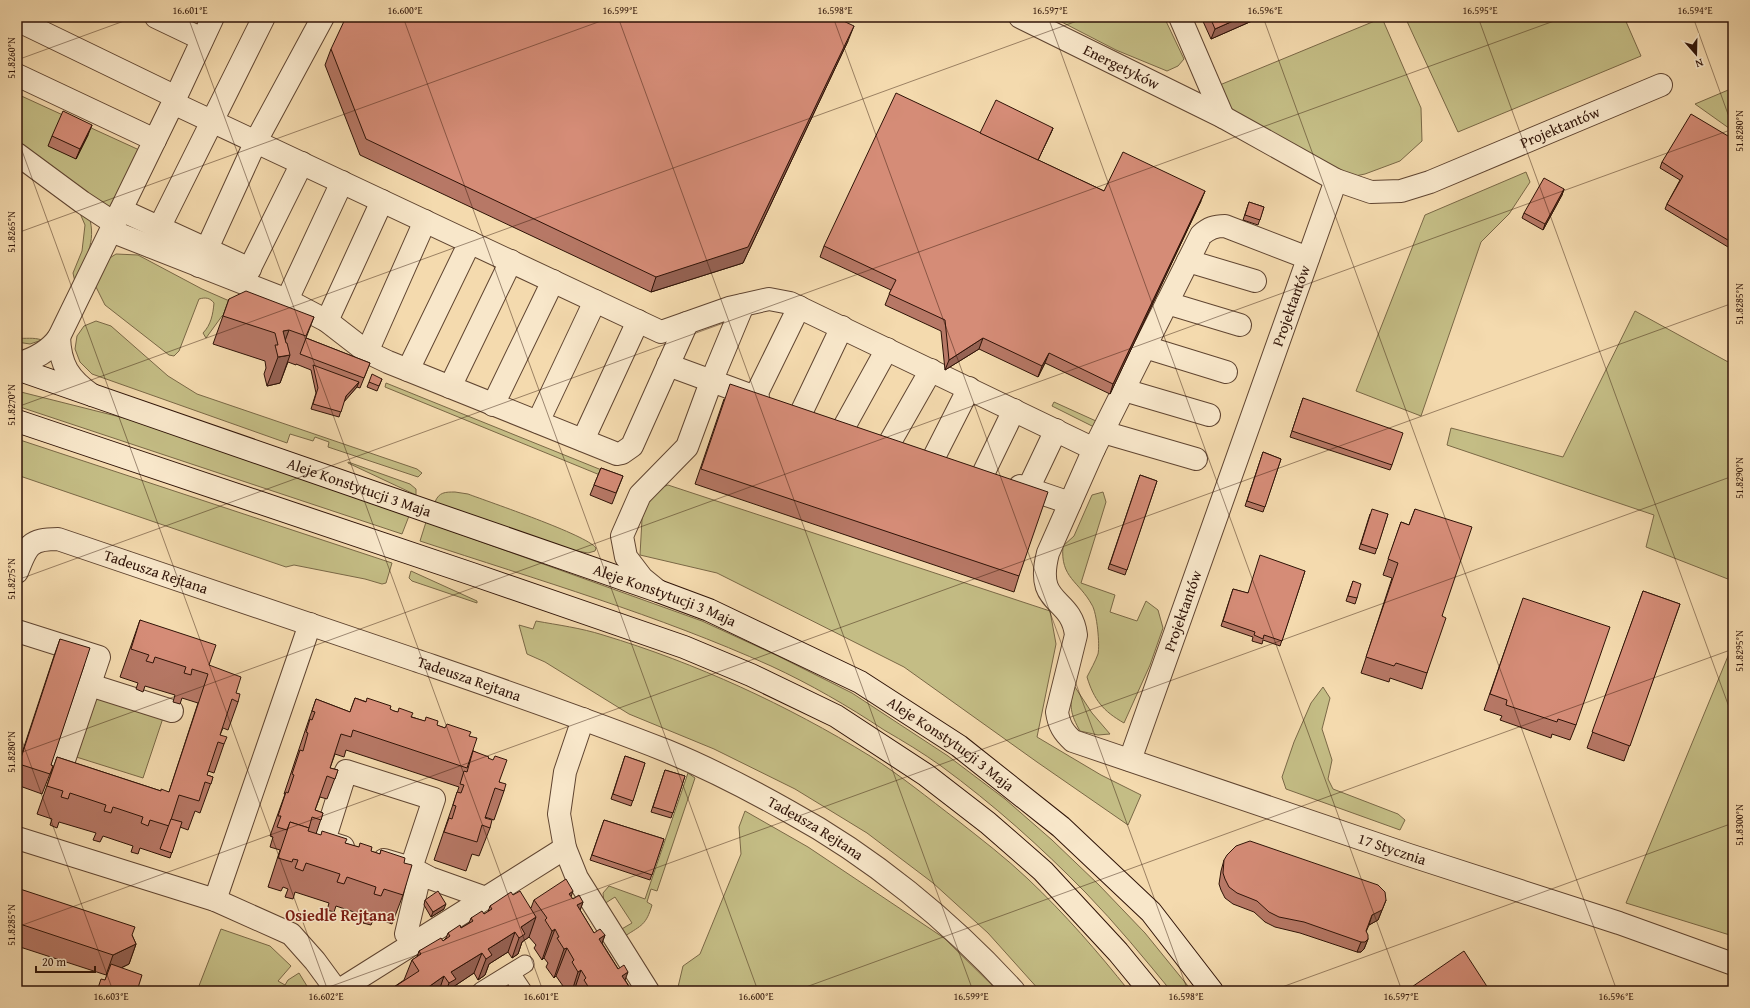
<svg xmlns="http://www.w3.org/2000/svg" width="1750" height="1008" viewBox="0 0 1750 1008" font-family="'Gentium Book Plus',serif">
  <style>
    .green { fill: #c4bd85; stroke: #7a6846 }
    .lines { fill: none; stroke-linecap: round; stroke-linejoin: round }
    .pedestrian-casing { stroke: #604531; stroke-width: 19 }
    .minor-casing { stroke: #604531; stroke-width: 24 }
    .secondary-casing { stroke: #2f1307; stroke-width: 24 }
    .pedestrian { stroke: #f8e7ca; stroke-width: 17 }
    .minor { stroke: #f8e7ca; stroke-width: 22 }
    .secondary { stroke: #f8e7ca; stroke-width: 22 }
    .wall { fill: #b77866; stroke: #2f1307 }
    .shaded-wall { fill: #956253; stroke: #2f1307 }
    .building { fill: #d58c77; stroke: #2f1307 }
    .ticks { fill: none; stroke: #2f1307; stroke-width: 1; stroke-opacity: 0.45 }
    .labels { text-anchor: middle; stroke-width: 3; stroke-linejoin: round; paint-order: stroke }
    .street-label { font-size: 15px; fill: #2f1307; stroke: #f8e7ca }
    .neighbourhood-label { font-size: 16px; font-weight: bold; fill: #7a1f14; stroke: #f8e7ca }
    .neatline { fill: none; stroke: #2f1307; stroke-width: 1.5 }
    .ticks-label { font-size: 10px; text-anchor: middle; fill: #2f1307 }
  </style>
  <rect width="100%" height="100%" fill="#f4daae"/>
  <filter id="stains"><feTurbulence type="fractalNoise" baseFrequency=".005" numOctaves="4"/><feColorMatrix values="0 0 0 0 .2 0 0 0 0 .09 0 0 0 0 .02 0 0 0 .5 -.17"/></filter>
  <radialGradient id="worn" r=".72"><stop offset=".6" stop-color="#630" stop-opacity="0"/><stop offset="1" stop-color="#630" stop-opacity=".3"/></radialGradient>
  <!-- green -->
  <g class="green">
    <path d="M1052 17H1164L1184 59 1178 66 1167 71 1116 50Z"/>
    <path d="M1405 17H1624L1641 56 1458 132Z"/>
    <path d="M1382 18 1421 108 1422 141 1400 161 1365 174 1336 180 1223 117 1210 89Z"/>
    <path d="M1733 88V131L1695 104Z"/>
    <path d="M17 94 148 154 114 223 89 216C97 243 85 258 75 282L73 273 82 251 85 225 79 211 17 165Z"/>
    <path d="M1526 172 1530 182 1509 214 1481 242 1421 416 1356 391 1425 215Z"/>
    <path d="M116 254 138 255 202 289 234 303 237 306 222 316 206 338 203 333C211 325 213 314 214 303 210 298 206 297 199 299L179 351 174 356 169 355 105 305 95 285 105 261Z"/>
    <path d="M1635 311 1730 363 1733 356V581L1646 547 1654 515 1447 445 1451 428 1563 457Z"/>
    <path d="M96 321 111 326 168 376 197 394 417 469 422 473 418 477 328 447 329 442 315 437 313 441 290 434 287 443 92 374 80 362 75 349 77 336 84 326Z"/>
    <path d="M17 338C26 339 33 337 42 340L30 344 17 342Z"/>
    <path d="M386 383 609 473 617 482 385 387Z"/>
    <path d="M17 391 132 420 409 516 402 534 17 406Z"/>
    <path d="M1054 402 1096 421 1094 427 1052 406Z"/>
    <path d="M17 439 392 563 386 583 382 584 365 579 294 565 286 567 17 475Z"/>
    <path d="M348 462 410 484 416 489V495L348 463Z"/>
    <path d="M668 485 1050 611 1056 644 1037 737 1101 775 1141 795 1128 825 1037 762 904 667 717 573 640 555 642 519 651 491Z"/>
    <path d="M455 492 468 494C489 502 587 535 596 548L595 551 588 553 572 550 437 505 435 502C439 492 445 492 455 492Z"/>
    <path d="M1103 492 1106 502 1081 583 1115 595 1110 612 1137 621 1146 601 1158 610 1163 628 1150 665 1124 723C1103 711 1094 700 1087 677 1091 669 1095 662 1098 654 1100 645 1097 613 1092 605 1079 581 1060 578 1063 546L1074 536 1092 495Z"/>
    <path d="M426 522 702 621 778 656 852 693 948 756 1005 799 1052 840 1099 885 1145 933 1192 991H1171C1144 958 1116 924 1086 893 1041 847 993 804 941 766 923 753 903 741 884 730 848 706 810 684 771 666 658 615 538 580 420 541Z"/>
    <path d="M411 571 477 601V603L412 581 409 578Z"/>
    <path d="M536 621C558 625 581 628 603 635 696 663 787 705 870 756 900 775 928 798 957 820 981 839 1006 858 1028 879 1065 914 1098 952 1129 991H1040L988 933 933 883 867 833 795 789 714 749 629 714 545 662 527 654 519 625 533 629Z"/>
    <path d="M1733 644V936L1626 903Z"/>
    <path d="M1075 687 1092 713 1110 734 1098 735 1080 731C1071 715 1068 705 1075 687Z"/>
    <path d="M1323 687 1330 698 1322 729 1332 760 1328 779 1333 789 1398 814 1405 820 1400 830 1286 789 1282 777 1294 742 1311 703Z"/>
    <path d="M98 698 163 718 143 778 70 755 88 704Z"/>
    <path d="M688 773 695 778 657 891 651 889 647 902 652 905C646 925 642 925 625 936L620 930 632 923 615 897 604 904 603 893 609 886 645 899Z"/>
    <path d="M745 811 808 847 944 938 998 991H680L678 987 683 966 700 954 741 854 739 827Z"/>
    <path d="M221 929 270 946 291 966 278 981 285 985 288 980 299 973 310 991H197Z"/>
  </g>
  <g class="lines">
    <defs>
      <g id="pedestrian">
        <path d="M511 973 523 991"/>
        <path d="M481 991 525 964"/>
      </g>
      <g id="minor">
        <path d="M156 17 202 39"/>
        <path id="s1" d="M1020 17 1223 117 1336 180 1371 192 1401 191 1430 182 1661 85"/>
        <path d="M1180 17 1223 117"/>
        <path d="M17 20 176 97"/>
        <path d="M17 75 155 140"/>
        <path d="M173 103 661 332 729 308 769 299 790 303 1094 449"/>
        <path d="M17 154 82 202 114 223"/>
        <path d="M121 210 250 269"/>
        <path d="M111 231 287 300 327 321 367 352 388 362 617 454 622 453 632 446 687 323"/>
        <path d="M150 246 264 17"/>
        <path id="s2" d="M1308 258 1225 226C1215 226 1209 228 1201 235L1094 449 1048 553C1034 607 1071 595 1076 635L1057 712C1059 725 1063 732 1073 741L1409 855 1619 923 1733 964"/>
        <path d="M1188 261 1255 281"/>
        <path d="M199 266 256 141 323 17"/>
        <path d="M243 282 302 163"/>
        <path d="M287 300 342 182"/>
        <path d="M1167 303 1240 325"/>
        <path d="M327 321 382 201"/>
        <path d="M59 337C60 365 69 379 92 395"/>
        <path d="M1145 347 1226 372"/>
        <path d="M367 352 425 221"/>
        <path d="M17 364C34 359 49 352 59 337L173 103 213 17"/>
        <path d="M668 365 758 398"/>
        <path d="M408 370 470 242"/>
        <path d="M450 387 511 261"/>
        <path d="M1124 390 1209 415"/>
        <path d="M755 397 799 307"/>
        <path d="M493 405 553 281"/>
        <path d="M801 413 842 327"/>
        <path d="M538 422 595 301"/>
        <path d="M844 427 887 349"/>
        <path d="M1103 432 1196 459"/>
        <path d="M583 440 638 321"/>
        <path d="M890 442 931 370"/>
        <path d="M934 457 969 388"/>
        <path d="M983 474 1014 410"/>
        <path d="M1020 486 1070 503"/>
        <path d="M1028 489 1056 430"/>
        <path id="s3" d="M17 572C27 546 29 539 58 539 177 579 296 619 415 660 499 689 584 718 667 751 708 768 749 789 788 811 871 856 950 921 1014 991"/>
        <path d="M658 591 642 578 626 557 622 536 640 495 687 447 711 382 743 305"/>
        <path d="M17 631 99 657 62 766"/>
        <path d="M90 685 172 711"/>
        <path d="M583 719 565 772 559 814 565 848 577 878 648 991"/>
        <path id="s4" d="M1130 760 1336 180"/>
        <path d="M17 838 215 900 291 934 315 961 337 991"/>
        <path d="M343 847 324 841 346 771 434 799 411 868 418 883 406 934 414 943"/>
        <path d="M384 860 411 868 430 878 486 898"/>
        <path d="M215 900 310 624"/>
        <path d="M338 991 565 848"/>
      </g>
      <g id="secondary">
        <path id="s5" d="M17 369 658 591 709 610 860 682 959 746 1061 827 1151 912 1212 991"/>
        <path d="M17 421 472 574 684 647 751 675 836 716 926 775 988 823 1043 871 1118 952 1150 991"/>
      </g>
    </defs>
    <!-- pedestrian casing -->
    <use href="#pedestrian" class="pedestrian-casing"/>
    <!-- minor casing -->
    <use href="#minor" class="minor-casing"/>
    <!-- secondary casing -->
    <use href="#secondary" class="secondary-casing"/>
    <!-- pedestrian -->
    <use href="#pedestrian" class="pedestrian"/>
    <!-- minor -->
    <use href="#minor" class="minor"/>
    <!-- secondary -->
    <use href="#secondary" class="secondary"/>
  </g>
  <!-- wall -->
  <g class="wall">
    <path d="M1201 17H1261L1211 39Z"/>
    <path d="M848 41 743 263 651 292 360 155 325 65 331 49Z"/>
    <path d="M1053 128 1038 160 1104 191 1201 201 1110 394 1045 363 1038 377 979 349 945 370 941 331 885 305 891 290 820 257 824 246 980 133Z"/>
    <path d="M88 135 76 159 48 146 52 136Z"/>
    <path d="M1733 139V250L1665 209 1667 204 1680 180 1660 168 1662 162Z"/>
    <path d="M1564 189 1562 195 1543 230 1522 218 1524 213Z"/>
    <path d="M1249 202 1264 207 1258 225 1243 220Z"/>
    <path d="M229 299 314 317 306 338 370 363 360 388 357 387 344 401 339 417 311 409 316 393 311 370 296 364V365L288 362 280 383 267 386 264 374 266 368 265 361 213 344Z"/>
    <path d="M382 379 377 391 367 387 369 382Z"/>
    <path d="M1303 398 1392 465 1390 470 1290 437Z"/>
    <path d="M724 399 1019 576 1014 592 695 484Z"/>
    <path d="M1263 452 1281 459 1263 512 1245 506Z"/>
    <path d="M601 468 623 476 612 504 590 495Z"/>
    <path d="M1140 475 1157 481 1125 575 1108 569Z"/>
    <path d="M1415 509 1442 616 1427 673 1422 689 1390 678 1389 682 1361 673 1392 578 1383 575 1401 522 1409 525Z"/>
    <path d="M1370 514H1388L1375 554 1359 549Z"/>
    <path d="M1305 571 1280 646 1263 640 1262 644 1252 641 1253 637 1221 626 1233 589 1247 593Z"/>
    <path d="M1353 581 1357 598 1355 604 1346 601Z"/>
    <path d="M1643 591 1680 604 1624 761 1587 748Z"/>
    <path d="M1518 613 1576 725 1570 740 1552 734 1551 738 1500 720 1502 716 1484 710Z"/>
    <path d="M140 620 209 665 236 693 238 702 228 730 223 728 220 735 224 744 214 773 208 771 207 775 213 777 200 813 195 811 188 830 180 827 170 858 140 848 138 854 131 852 133 846 103 836 100 842 93 840 96 833 59 822 57 828 50 825 52 819 37 814 57 757 161 791 169 792 198 703 182 698 180 704 173 702 175 695 145 686 143 692 136 689 138 683 120 677Z"/>
    <path d="M60 639 51 765 53 766 42 794 17 785V768L53 659Z"/>
    <path d="M355 698 469 736 473 751 488 758 504 791 494 820 485 817 490 828 479 856 472 854 466 871 434 860 459 787 346 750 344 757 335 754 330 768 338 770 327 799 320 797 315 810 323 813 316 834 380 854 381 850 404 863 403 895 392 924 374 917 371 925 363 923 366 916 336 906 334 912 327 910 329 903 295 892 293 899 285 897 288 889 283 887 281 891 268 887 280 850 270 847 273 837 270 836 285 794H284L305 731 316 699 350 712Z"/>
    <path d="M625 756 645 763 631 806 611 799Z"/>
    <path d="M665 770 685 776 671 818 651 812Z"/>
    <path d="M604 820 664 839 650 880 590 860Z"/>
    <path d="M1224 860 1386 900 1378 920 1369 925 1366 932 1368 939 1364 949 1361 952H1357L1300 933 1275 927 1265 922 1254 912 1233 904 1225 898 1221 890 1219 884 1221 871Z"/>
    <path d="M17 888 132 935 136 944 129 964 121 968 105 980 107 975H106L17 946Z"/>
    <path d="M513 895 531 908 534 900 571 897 573 899 583 902 580 910 594 933 605 935 602 943 632 991H562L561 990 563 986 556 976 554 978 546 967 548 963 544 958 542 960 534 948 536 945 529 937 522 942 518 954 512 958 508 952 489 964 485 975 478 980 474 973 453 987 451 991H388L404 980 412 960 417 957 419 951 443 941 446 938 448 933 461 928 469 923 471 918 484 914 488 912 490 906Z"/>
    <path d="M425 900 444 909 431 917 424 905Z"/>
  </g>
  <!-- shaded-wall -->
  <g class="shaded-wall">
    <path d="M1242 17H1261L1211 39 1215 29Z"/>
    <path d="M854 26 848 41 743 263 651 292 656 277Z"/>
    <path d="M92 125 88 135 76 159 80 149Z"/>
    <path d="M1053 128 1051 133 1033 170 1035 165Z"/>
    <path d="M1564 189 1562 195 1543 230 1545 224Z"/>
    <path d="M1205 191 1201 201 1110 394 1113 384Z"/>
    <path d="M289 330 279 357 290 355 280 383 267 386 278 357 283 331Z"/>
    <path d="M983 338 979 349 945 370 949 360Z"/>
    <path d="M1049 353 1045 363 1038 377 1042 366Z"/>
    <path d="M359 382 357 387 344 402 346 396Z"/>
    <path d="M573 891 563 920 569 894Z"/>
    <path d="M1386 900 1378 920 1369 925 1372 915Z"/>
    <path d="M583 902 573 930 577 905Z"/>
    <path d="M446 904 444 909 431 917 433 912Z"/>
    <path d="M536 917 529 937 522 942 518 954 512 958 519 938 521 927Z"/>
    <path d="M555 929 544 958 542 960 552 931Z"/>
    <path d="M515 932 508 952 489 964 485 975 478 980 486 959 488 949Z"/>
    <path d="M605 935 594 964 599 939Z"/>
    <path d="M1368 939 1364 949 1361 952H1357L1361 942Z"/>
    <path d="M136 944 129 964 106 975 113 955Z"/>
    <path d="M567 948 556 976 554 978 564 949Z"/>
    <path d="M482 953 474 973 453 987 451 991H446L449 983 451 972Z"/>
    <path d="M581 970 574 991H572L578 972Z"/>
    <path d="M628 972 621 991 622 976Z"/>
    <path d="M444 976 439 991H426L427 988Z"/>
  </g>
  <!-- building -->
  <g class="building">
    <path d="M346 17H835L854 26 748 247 656 277 366 139 331 49Z"/>
    <path d="M1210 17H1242L1215 29Z"/>
    <path d="M896 93 1104 191 1123 152 1205 191 1113 384 1049 353 1042 366 983 338 949 360 945 320 889 294 896 280 824 246Z"/>
    <path d="M996 100 1053 128 1038 160 980 133Z"/>
    <path d="M63 111 92 125 80 149 52 136Z"/>
    <path d="M1691 114 1733 139V243L1667 204 1683 176 1662 162Z"/>
    <path d="M1544 178 1564 189 1545 224 1524 213Z"/>
    <path d="M1249 202 1264 207 1260 220 1245 215Z"/>
    <path d="M246 291 314 317 306 336 289 330 283 331 286 343H287L290 355 278 357 275 345H278L275 333 223 316 229 299Z"/>
    <path d="M306 338 370 363 364 378 300 354Z"/>
    <path d="M313 365 359 382 346 396 341 412 313 404 318 388Z"/>
    <path d="M372 374 382 379 379 386 369 382Z"/>
    <path d="M730 384 1048 492 1019 576 701 469Z"/>
    <path d="M1303 398 1403 433 1392 465 1292 431Z"/>
    <path d="M1263 452 1281 459 1265 507 1247 501Z"/>
    <path d="M601 468 623 476 616 493 594 485Z"/>
    <path d="M1140 475 1157 481 1127 570 1110 564Z"/>
    <path d="M1372 509 1388 514 1377 549 1361 544Z"/>
    <path d="M1415 509 1472 527 1442 616 1446 618 1427 673 1396 663 1394 666 1366 657 1398 563 1388 559 1401 522 1409 525Z"/>
    <path d="M1260 555 1305 571 1282 641 1264 635 1263 639 1254 635 1255 632 1223 621 1233 589 1248 593Z"/>
    <path d="M1353 581 1361 584 1357 598 1348 596Z"/>
    <path d="M1643 591 1680 604 1630 746 1592 732Z"/>
    <path d="M1523 598 1610 627 1576 725 1558 719 1557 722 1506 705 1507 700 1490 694Z"/>
    <path d="M140 620 216 645 209 665 241 677 236 693 240 694 238 702 232 699 220 735 227 737 224 744 218 742 207 775 213 777 211 784 205 782 199 801 179 795 169 826 150 820 148 826 141 823 143 817 113 807 111 813 104 811 106 805 70 793 68 799 61 797 63 791 47 786 57 757 161 791V789L169 792 208 674 192 669 191 675 184 673 186 667 155 657 153 663 146 661 149 655 131 649Z"/>
    <path d="M60 639 90 648 51 765 53 766 50 774 19 764Z"/>
    <path d="M355 698 366 702 367 698 391 706 390 709 394 711 398 712 399 708 413 713 411 717 425 721 426 717 438 721 437 725 445 728 447 724 471 732 469 736 477 738 467 768 353 730 351 737 341 734 330 768 338 770 335 779 327 776 315 810 323 813 321 820 312 817 309 828 290 822 287 830 277 827 281 816H278L286 792 288 793 294 775 292 774 300 750 303 751 308 733 306 732 310 719 312 720 315 712 312 711 316 699 350 712Z"/>
    <path d="M473 751 489 757 488 758 493 760 495 756 507 760 499 782 506 784 504 791 495 788 485 818 492 820 490 828 482 825 477 842 444 832 449 818 452 819 456 806 453 805 457 792 461 793 464 785 460 784 464 771 467 772Z"/>
    <path d="M625 756 645 763 633 801 613 794Z"/>
    <path d="M665 770 685 776 673 813 653 807Z"/>
    <path d="M171 819 182 822 172 853 160 849Z"/>
    <path d="M604 820 664 839 652 875 592 855Z"/>
    <path d="M290 822 309 828 308 831 321 835 322 831 347 839 345 843 359 847 360 843 372 847 371 851 380 854 381 850 405 858 404 863 412 865 403 895 384 889 381 896 374 894 376 887 347 877 344 884 337 882 340 874 306 863 303 871 295 868 298 860 293 859 292 862 278 858Z"/>
    <path d="M1250 841 1378 885 1385 892 1386 900 1382 910 1372 915 1366 931 1368 935V939L1365 942H1361L1304 922 1279 917 1269 912 1257 901 1237 893 1229 887 1225 879 1223 873 1224 860 1227 855 1236 846Z"/>
    <path d="M566 879 573 891 569 894 573 899 579 895 583 902 577 905 594 933 600 929 605 935 599 939 618 969 624 965 628 972 622 976 632 991H591L584 980 586 978 581 970 578 972 572 962 574 960 567 948 564 949 557 938 559 937 555 929 552 931 545 920 547 918 534 900Z"/>
    <path d="M17 888 135 927 132 935 136 944 113 955 17 923Z"/>
    <path d="M438 891 446 904 433 912 425 900Z"/>
    <path d="M520 891 536 917 521 927 525 934 519 938 515 932 488 949 492 955 486 959 482 953 451 972 456 979 449 983 444 976 427 988 429 991H388L419 971 412 960 421 954 419 951 441 938 443 941 450 936 448 933 460 925 461 928 473 921 471 918 482 911 484 914 492 909 490 906 511 892 513 895Z"/>
    <path d="M1464 951 1488 988 1484 991H1406Z"/>
    <path d="M111 964 142 975 137 991H97L101 979 105 980Z"/>
    <path d="M1557 987 1560 991H1551Z"/>
  </g>
  <!-- ticks -->
  <path class="ticks" d="M188 17 543 991M403 17 758 991M618 17 973 991M833 17 1188 991M1048 17 1402 991M1263 17 1617 991M1478 17 1733 718M1693 17 1733 128M17 60 135 17M17 137 328 991M17 233 612 17M17 407 1088 17M17 580 1565 17M17 727 113 991M17 754 1733 129M17 927 1733 303M318 991 1733 476M795 991 1733 649M1271 991 1733 823"/>
  <g class="labels">
    <!-- street labels -->
    <g class="street-label">
      <text dy="5" stroke="none"><textPath href="#s1" startOffset="113">Energetyków</textPath></text>
      <text dy="5" stroke="none"><textPath href="#s1" startOffset="594">Projektantów</textPath></text>
      <text dy="5" stroke="none"><textPath href="#s4" startOffset="482">Projektantów</textPath></text>
      <text dy="5" stroke="none"><textPath href="#s5" startOffset="362">Aleje Konstytucji 3 Maja</textPath></text>
      <text dy="5" stroke="none"><textPath href="#s3" startOffset="162">Tadeusza Rejtana</textPath></text>
      <text dy="5" stroke="none"><textPath href="#s5" startOffset="686">Aleje Konstytucji 3 Maja</textPath></text>
      <text dy="5" stroke="none"><textPath href="#s4" startOffset="158">Projektantów</textPath></text>
      <text dy="5" stroke="none"><textPath href="#s3" startOffset="493">Tadeusza Rejtana</textPath></text>
      <text dy="5" stroke="none"><textPath href="#s5" startOffset="1010">Aleje Konstytucji 3 Maja</textPath></text>
      <text dy="5" stroke="none"><textPath href="#s3" startOffset="871">Tadeusza Rejtana</textPath></text>
      <text dy="5" stroke="none"><textPath href="#s2" startOffset="1010">17 Stycznia</textPath></text>
    </g>
    <!-- neighbourhood labels -->
    <g class="neighbourhood-label">
      <text x="340" y="921">Osiedle Rejtana</text>
    </g>
  </g>
  <!-- margin -->
  <rect width="1750" height="1008" fill="none" stroke="#f4daae" stroke-width="44"/>
  <!-- north arrow -->
  <g transform="translate(1696 54) rotate(160)" stroke="#f8e7ca" stroke-width="3" paint-order="stroke">
  <path d="M0-3L7 15L0 10L-7 15Z" fill="#2f1307"/>
  <text y="-6" font-size="11" font-weight="bold" text-anchor="middle" fill="#2f1307">N</text>
  </g>
  <!-- scale -->
  <path d="M36 966v6h59v-6" fill="none" stroke="#2f1307" stroke-width="2"/>
  <text x="42" y="966" font-size="12" fill="#2f1307" stroke="#f8e7ca" stroke-width="3" paint-order="stroke">20 m</text>
  <rect x="22" y="22" width="1706" height="964" class="neatline"/>
  <g class="ticks-label">
    <text x="190" y="14">16.601°E</text>
    <text x="405" y="14">16.600°E</text>
    <text x="620" y="14">16.599°E</text>
    <text x="835" y="14">16.598°E</text>
    <text x="1050" y="14">16.597°E</text>
    <text x="1265" y="14">16.596°E</text>
    <text x="1480" y="14">16.595°E</text>
    <text x="1695" y="14">16.594°E</text>
    <text transform="translate(11 58) rotate(-90)" y="4">51.8260°N</text>
    <text transform="translate(1739 131) rotate(-90)" y="4">51.8280°N</text>
    <text transform="translate(11 232) rotate(-90)" y="4">51.8265°N</text>
    <text transform="translate(1739 304) rotate(-90)" y="4">51.8285°N</text>
    <text transform="translate(11 405) rotate(-90)" y="4">51.8270°N</text>
    <text transform="translate(1739 478) rotate(-90)" y="4">51.8290°N</text>
    <text transform="translate(11 579) rotate(-90)" y="4">51.8275°N</text>
    <text transform="translate(1739 651) rotate(-90)" y="4">51.8295°N</text>
    <text transform="translate(11 752) rotate(-90)" y="4">51.8280°N</text>
    <text transform="translate(1739 825) rotate(-90)" y="4">51.8300°N</text>
    <text transform="translate(11 925) rotate(-90)" y="4">51.8285°N</text>
    <text x="111" y="1000">16.603°E</text>
    <text x="326" y="1000">16.602°E</text>
    <text x="541" y="1000">16.601°E</text>
    <text x="756" y="1000">16.600°E</text>
    <text x="971" y="1000">16.599°E</text>
    <text x="1186" y="1000">16.598°E</text>
    <text x="1401" y="1000">16.597°E</text>
    <text x="1616" y="1000">16.596°E</text>
  </g>
  <rect width="100%" height="100%" filter="url(#stains)"/>
  <rect width="100%" height="100%" fill="url(#worn)"/>
</svg>
